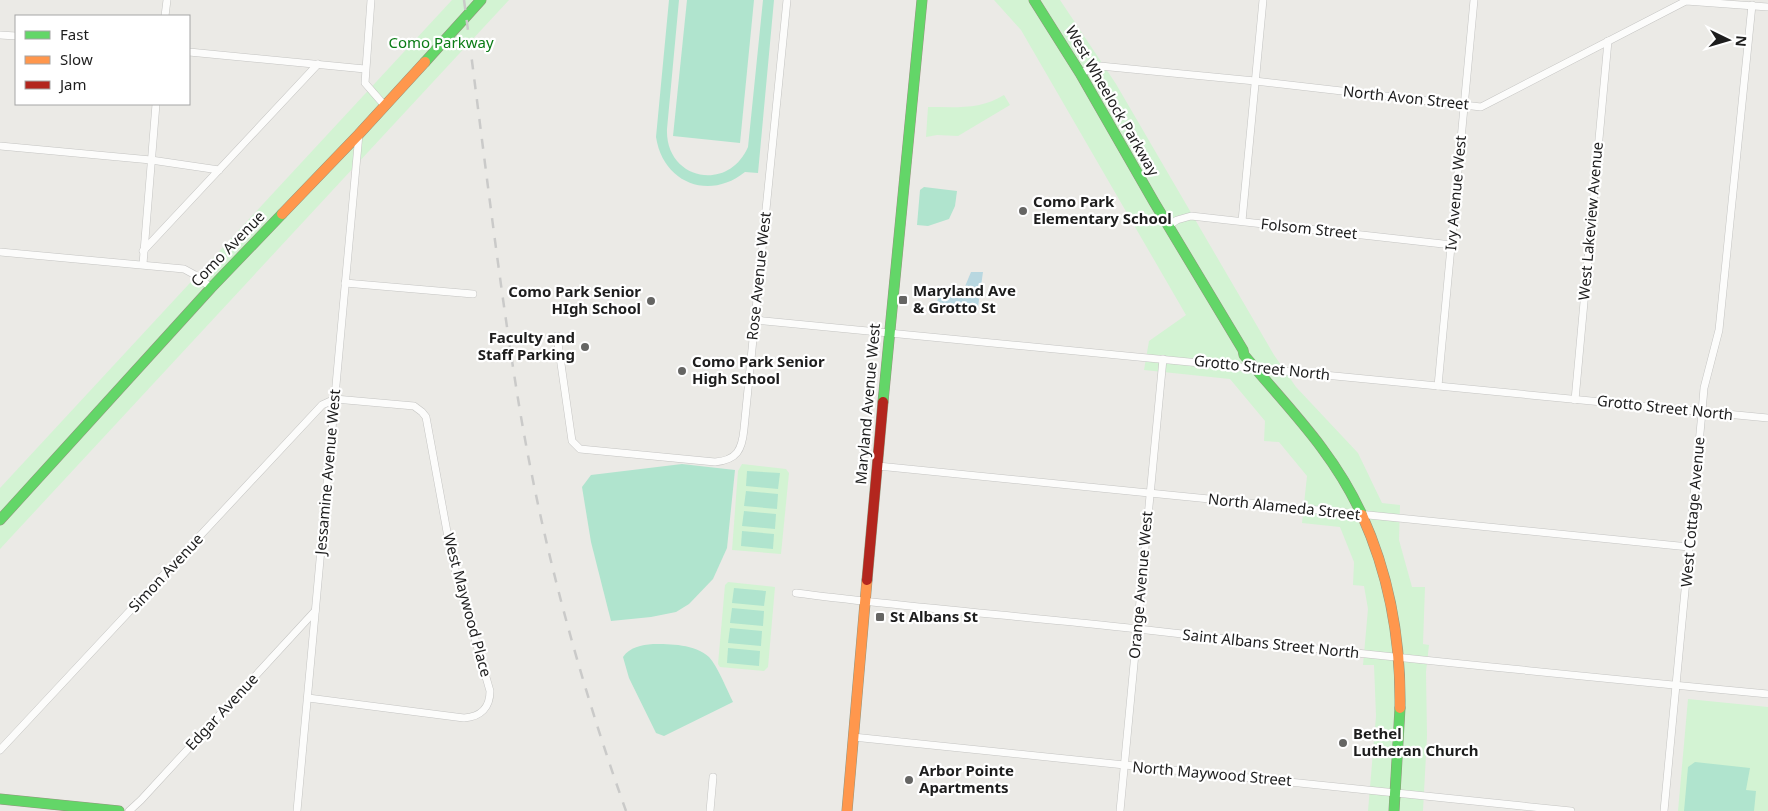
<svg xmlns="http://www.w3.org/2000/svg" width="1768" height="811" viewBox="0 0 1768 811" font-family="'Noto Sans',sans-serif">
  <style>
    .park { fill: #d3f3d3 }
    .pitch { fill: #b0e4ce }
    .water { fill: #b8d7e0 }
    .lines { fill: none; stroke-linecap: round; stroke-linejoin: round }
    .street-casing { stroke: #c4c4c2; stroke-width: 8 }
    .fast-casing { stroke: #93957e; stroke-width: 11 }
    .slow-casing { stroke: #93957e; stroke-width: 11 }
    .jam-casing { stroke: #93957e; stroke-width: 11 }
    .street { stroke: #fcfcfb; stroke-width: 7 }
    .fast { stroke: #63d668; stroke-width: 10 }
    .slow { stroke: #ff974d; stroke-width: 10 }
    .jam { stroke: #b3261e; stroke-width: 10 }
    .rail { stroke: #cacac9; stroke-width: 2.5; stroke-dasharray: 10 10; stroke-linecap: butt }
    .poi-dot { fill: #656563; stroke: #fff; stroke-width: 2 }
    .labels { text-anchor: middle; stroke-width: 4.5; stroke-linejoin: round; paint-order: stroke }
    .park-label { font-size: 15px; fill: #0a7c15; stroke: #fff }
    .street-label { font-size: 15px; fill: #1d1d1d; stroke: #fff }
    .poi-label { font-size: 15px; font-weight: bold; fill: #1d1d1d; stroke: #fff; text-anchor: start }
  </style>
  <rect width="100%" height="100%" fill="#ebeae6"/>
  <!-- park -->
  <g class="park">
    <path d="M452 0H509L0 549V488Z"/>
    <path d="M994 0H1060L1116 84 1274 355 1296 387 1358 453 1382 503 1400 505 1399 540 1412 587H1425L1423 644 1429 645 1426 672 1427 736 1423 811H1368L1376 716 1374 665H1363L1368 609 1364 586 1353 585 1354 562 1340 527 1302 523 1307 476 1279 442 1264 441 1265 421 1230 379 1144 370 1149 341 1186 315 1021 30Z"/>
    <path d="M1004 95 1010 105 958 136 937 135 926 137 928 107C956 107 980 110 1004 95Z"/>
    <path d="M742 464 786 469 789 473 781 554 732 550 738 471Z"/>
    <path d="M728 582 775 587 768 667 764 671 720 667 718 664 725 585Z"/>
    <path d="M1688 699 1768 707V811H1678Z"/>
  </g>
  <!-- pitch -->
  <g class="pitch">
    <path d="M669 0H679L667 129C665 180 728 193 748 147L763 0H774L758 173 745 172C709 201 663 183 656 137Z"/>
    <path d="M687 0H754L740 143 673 136Z"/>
    <path d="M924 187 957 191 955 206 949 219 928 226 917 225 920 190Z"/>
    <path d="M682 464 735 470 727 548 713 579 689 604 676 612 651 617 611 621 591 542 582 487 591 475Z"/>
    <path d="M747 471 780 473 778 489 746 486Z"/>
    <path d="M746 491 778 494 777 509 744 506Z"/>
    <path d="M744 511 776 514 775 529 742 526Z"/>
    <path d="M742 531 774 534 773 549 741 546Z"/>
    <path d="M734 588 766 591 764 606 732 603Z"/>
    <path d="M732 608 764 611 763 626 730 623Z"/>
    <path d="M730 628 762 631 761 646 728 643Z"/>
    <path d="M653 644C670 644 695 644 709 657 718 667 727 690 733 702L664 736 656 733 629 678 623 657C630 647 641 645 653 644Z"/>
    <path d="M728 648 760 651 759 666 727 663Z"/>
    <path d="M1695 762 1750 768 1746 790 1756 791 1754 811H1684L1688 767Z"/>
  </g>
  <!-- water -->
  <path class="water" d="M971 272H983L978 307 935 314 938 298 961 296Z"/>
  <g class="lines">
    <defs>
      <g id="street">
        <path d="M371 0 365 83 385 106"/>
        <path d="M165 16 167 0"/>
        <path d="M0 35 16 36"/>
        <path d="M189 52 365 69"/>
        <path d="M1080 73 1100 66 1255 81 1481 107 1686 1 1768 7"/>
        <path d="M0 146 151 160 219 170"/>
        <path d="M1242 221 1263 0"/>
        <path d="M1168 226 1177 220 1191 216 1452 245"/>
        <path d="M143 251 318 64"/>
        <path d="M0 252 184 269 197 276 211 288"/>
        <path d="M143 264 156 104"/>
        <path d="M345 283 473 294"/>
        <path d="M755 320 1768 418"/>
        <path d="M557 336 572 441 580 449 715 462C737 460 742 450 744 429L787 0"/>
        <path d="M1438 386 1474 0"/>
        <path d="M1575 400 1608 41"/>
        <path d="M878 466 1689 547"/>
        <path d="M796 593C910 608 1024 616 1138 629 1348 653 1558 674 1768 694"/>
        <path d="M853 737 1571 811"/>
        <path d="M0 750 322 405 335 399 414 406 422 412 426 417 452 559 490 691C490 707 481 717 464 718L308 698"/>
        <path d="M129 811 141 800 315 611"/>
        <path d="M297 811 359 134"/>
        <path d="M710 811 713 777"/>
        <path d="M1120 811 1163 359"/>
        <path d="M1664 811 1702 412 1704 388 1719 330 1752 5"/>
      </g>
      <g id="fast">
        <path d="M1034 0 1080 73 1154 202 1243 350 1244 355C1288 408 1333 451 1362 515"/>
        <path d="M425 62 481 0"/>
        <path d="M883 402 922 0"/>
        <path d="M0 520 211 288 282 214"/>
        <path d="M0 799 119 811"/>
        <path d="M1394 811 1400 708"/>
      </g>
      <g id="slow">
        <path d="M282 214 359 134 425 62"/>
        <path d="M1362 515C1390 577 1401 641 1400 708"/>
        <path d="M847 811 867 580"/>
      </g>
      <path id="jam" d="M867 580 883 402"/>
    </defs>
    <!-- street casing -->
    <use href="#street" class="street-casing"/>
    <!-- fast casing -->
    <use href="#fast" class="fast-casing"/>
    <!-- slow casing -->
    <use href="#slow" class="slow-casing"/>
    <!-- jam casing -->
    <use href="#jam" class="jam-casing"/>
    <!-- street -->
    <use href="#street" class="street"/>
    <!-- fast -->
    <use href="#fast" class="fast"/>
    <!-- slow -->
    <use href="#slow" class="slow"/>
    <!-- jam -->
    <use href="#jam" class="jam"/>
    <!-- rail -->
    <path class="rail" d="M464 0C482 135 497 270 519 405 542 543 579 679 626 811"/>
  </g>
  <!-- markers -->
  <g class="poi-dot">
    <circle cx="1023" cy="211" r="5"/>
    <rect x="898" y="295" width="10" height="10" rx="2.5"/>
    <circle cx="651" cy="301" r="5"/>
    <circle cx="585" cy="347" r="5"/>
    <circle cx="682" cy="371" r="5"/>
    <rect x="875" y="612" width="10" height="10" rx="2.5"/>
    <circle cx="1343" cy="743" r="5"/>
    <circle cx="909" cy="780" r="5"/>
  </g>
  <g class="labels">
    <!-- park labels -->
    <g class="park-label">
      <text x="441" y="48">Como Parkway</text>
    </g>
    <!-- street labels -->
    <g class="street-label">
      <text transform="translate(1406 98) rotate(6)" y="5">North Avon Street</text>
      <text transform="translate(1112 101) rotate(60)" y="5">West Wheelock Parkway</text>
      <text transform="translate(1456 193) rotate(-85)" y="5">Ivy Avenue West</text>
      <text transform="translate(1591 221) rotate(-85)" y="5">West Lakeview Avenue</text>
      <text transform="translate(1309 229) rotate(6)" y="5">Folsom Street</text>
      <text transform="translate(228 249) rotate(-46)" y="5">Como Avenue</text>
      <text transform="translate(759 276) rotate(-84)" y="5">Rose Avenue West</text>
      <text transform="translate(1262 368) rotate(6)" y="5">Grotto Street North</text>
      <text transform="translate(868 404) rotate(-85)" y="5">Maryland Avenue West</text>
      <text transform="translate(1665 408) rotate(6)" y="5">Grotto Street North</text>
      <text transform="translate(328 472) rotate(-85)" y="5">Jessamine Avenue West</text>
      <text transform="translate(1284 507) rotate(6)" y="5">North Alameda Street</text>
      <text transform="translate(1693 512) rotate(-85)" y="5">West Cottage Avenue</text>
      <text transform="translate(166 573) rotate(-47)" y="5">Simon Avenue</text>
      <text transform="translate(1141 585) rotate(-85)" y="5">Orange Avenue West</text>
      <text transform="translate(467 605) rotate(75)" y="5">West Maywood Place</text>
      <text transform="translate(1271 644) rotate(6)" y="5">Saint Albans Street North</text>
      <text transform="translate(222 712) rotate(-47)" y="5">Edgar Avenue</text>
      <text transform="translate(1212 774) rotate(5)" y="5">North Maywood Street</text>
    </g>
    <!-- poi labels -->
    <g class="poi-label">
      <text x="1033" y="207">Como Park<tspan x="1033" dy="17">Elementary School</tspan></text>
      <text x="913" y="296">Maryland Ave<tspan x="913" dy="17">&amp; Grotto St</tspan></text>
      <text x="641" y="297" text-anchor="end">Como Park Senior<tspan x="641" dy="17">HIgh School</tspan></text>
      <text x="575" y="343" text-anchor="end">Faculty and<tspan x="575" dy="17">Staff Parking</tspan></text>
      <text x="692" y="367">Como Park Senior<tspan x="692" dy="17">High School</tspan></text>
      <text x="890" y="622">St Albans St</text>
      <text x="1353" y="739">Bethel<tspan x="1353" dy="17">Lutheran Church</tspan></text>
      <text x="919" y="776">Arbor Pointe<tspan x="919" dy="17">Apartments</tspan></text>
    </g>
  </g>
  <!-- legend -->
  <rect x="15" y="15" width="175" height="90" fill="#ffffff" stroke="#a5a5a5"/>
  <rect x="25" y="31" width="25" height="8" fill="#63d668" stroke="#a5a5a5"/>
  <text x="60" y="40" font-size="15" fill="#1d1d1d">Fast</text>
  <rect x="25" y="56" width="25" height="8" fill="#ff974d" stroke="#a5a5a5"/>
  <text x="60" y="65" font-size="15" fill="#1d1d1d">Slow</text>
  <rect x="25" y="81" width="25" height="8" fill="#b3261e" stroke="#a5a5a5"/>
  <text x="60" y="90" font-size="15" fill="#1d1d1d">Jam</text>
  <!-- north arrow -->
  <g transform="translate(1728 40) rotate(95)" stroke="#ffffff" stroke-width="4" paint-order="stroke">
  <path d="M0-4L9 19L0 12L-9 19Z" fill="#1d1d1d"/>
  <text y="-8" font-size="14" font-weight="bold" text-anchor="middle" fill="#1d1d1d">N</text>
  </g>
</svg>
